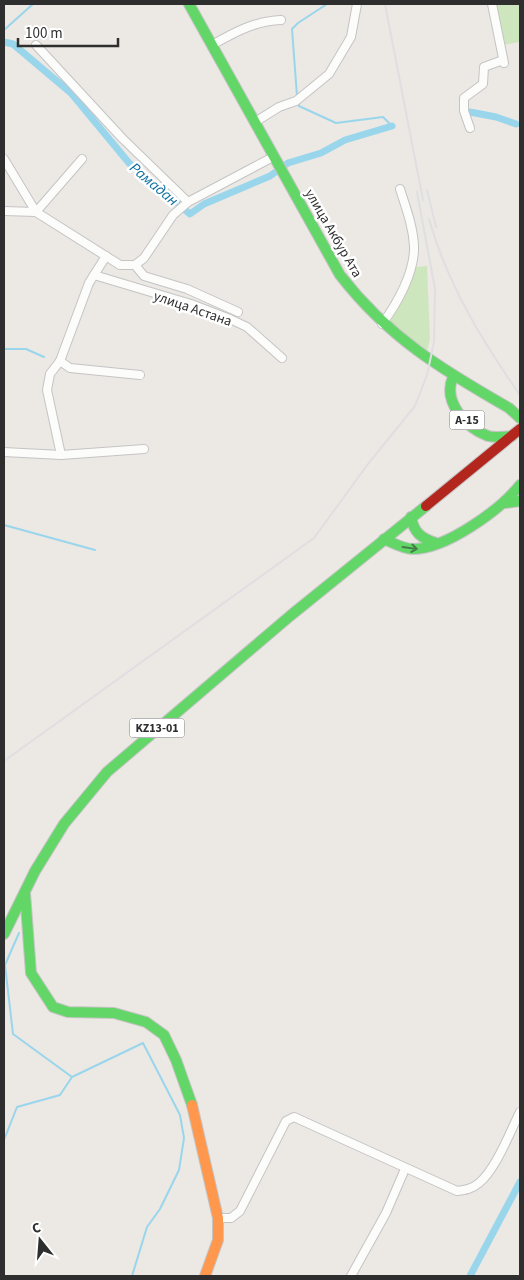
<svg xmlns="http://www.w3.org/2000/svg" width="524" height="1280" viewBox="0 0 524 1280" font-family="'Source Sans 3',sans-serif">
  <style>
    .green { fill: #cee6be }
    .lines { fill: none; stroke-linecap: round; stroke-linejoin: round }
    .stream { stroke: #99d6ec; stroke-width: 2 }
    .canal { stroke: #99d6ec; stroke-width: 7 }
    .street-casing { stroke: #c5c4c5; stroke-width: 10 }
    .fast-casing { stroke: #c5c4c5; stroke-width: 12 }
    .slow-casing { stroke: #c5c4c5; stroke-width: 12 }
    .jam-casing { stroke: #c5c4c5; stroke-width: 12 }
    .street { stroke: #fcfcfb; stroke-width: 8 }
    .fast { stroke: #63d668; stroke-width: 10 }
    .slow { stroke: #ff974d; stroke-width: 10 }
    .jam { stroke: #b3261e; stroke-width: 10 }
    .rail { stroke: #dfdfe1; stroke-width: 2 }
    .oneway { stroke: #467a48 }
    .labels { text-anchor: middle; stroke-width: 5; stroke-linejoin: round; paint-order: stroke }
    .shield { fill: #fff; stroke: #6d6d6d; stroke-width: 1 }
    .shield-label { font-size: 12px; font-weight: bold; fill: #2e2e2e }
    .street-label { font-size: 14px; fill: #2e2e2e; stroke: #fff }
    .water-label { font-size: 15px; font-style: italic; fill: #0d6fa3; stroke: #fff }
  </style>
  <rect width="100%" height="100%" fill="#ece8e4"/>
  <!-- green -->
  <g class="green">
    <path d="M496 4H520V42L502 45Z"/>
    <path d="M427 266 430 339 427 351 390 323 416 267Z"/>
  </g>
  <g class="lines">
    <!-- stream -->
    <g class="stream">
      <path d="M4 30 33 4"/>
      <path d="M297 96 292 29 298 23 327 4"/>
      <path d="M299 103V106L336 123 383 117 392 126"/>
      <path d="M4 349H26L44 357"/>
      <path d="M4 525 95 550"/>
      <path d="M19 933 5 965 13 1034 72 1077"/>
      <path d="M4 1140 17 1107 60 1095 72 1077 143 1043 180 1115 184 1138 179 1170 160 1209 147 1227 132 1276"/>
    </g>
    <!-- canal -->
    <g class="canal">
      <path d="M4 42 13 44 71 93 129 163 190 214 204 204 270 176 288 163 321 153 345 140 392 126"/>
      <path d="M470 112 496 117 516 124"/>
      <path d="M470 1276 520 1182"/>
    </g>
    <defs>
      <g id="street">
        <path d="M492 4 504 63"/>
        <path d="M36 45 122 138 188 202"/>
        <path d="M212 45C235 32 255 21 281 20"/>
        <path d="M255 122 279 107 296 101 329 74 351 37 357 4"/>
        <path d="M470 128 464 111V98L483 84 484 67 503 60"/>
        <path d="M4 159 36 212 82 159"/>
        <path d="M4 211 36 212 120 265H135L144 258 173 215 188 202 273 157"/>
        <path d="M135 265 144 276 187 289 238 312"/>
        <path d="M94 275 191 304 230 319 247 327 282 358"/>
        <path d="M382 324C397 304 415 272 414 246 413 226 406 208 400 189"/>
        <path d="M60 361 70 368 140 375"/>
        <path d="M4 452 61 455 144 449"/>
        <path d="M61 455 47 390 50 374 60 361 89 283 106 256"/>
        <path d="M218 1218H231L240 1211 286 1121 294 1117 457 1191C465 1190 472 1189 479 1183 496 1169 510 1132 520 1112"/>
        <path d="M351 1276 386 1213 405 1169"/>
      </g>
      <g id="fast">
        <path d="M189 4 340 275C389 338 441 369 509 408L520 418"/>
        <path d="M453 377C442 401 466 428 488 436 496 438 504 437 512 436"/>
        <path d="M505 503 520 501"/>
        <path d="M411 517C414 533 421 538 436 543"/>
        <path d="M384 539C393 543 403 549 413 549 446 549 500 510 520 485"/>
        <path d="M25 893 31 973 53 1007 68 1012 114 1013 146 1022 164 1035 176 1060 192 1105"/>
        <path d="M4 934 35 871 64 824 107 772 290 616 426 506"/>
      </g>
      <path id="slow" d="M192 1105 218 1218V1240L205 1276"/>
      <path id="jam" d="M426 506 520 429"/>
    </defs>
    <!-- street casing -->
    <use href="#street" class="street-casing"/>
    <!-- fast casing -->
    <use href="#fast" class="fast-casing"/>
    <!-- slow casing -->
    <use href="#slow" class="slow-casing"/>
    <!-- jam casing -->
    <use href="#jam" class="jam-casing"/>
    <!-- street -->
    <use href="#street" class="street"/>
    <!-- fast -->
    <use href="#fast" class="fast"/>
    <!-- slow -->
    <use href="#slow" class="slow"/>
    <!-- jam -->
    <use href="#jam" class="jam"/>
    <!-- rail -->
    <g class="rail">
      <path d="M385 4 423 200"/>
      <path d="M427 190 436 227"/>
      <path d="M429 219C447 283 482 341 520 395"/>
      <path d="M4 761 314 538 368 464 415 406 427 375 434 342 435 289 417 192"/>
    </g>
  </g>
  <!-- one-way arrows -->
  <defs><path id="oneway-shaft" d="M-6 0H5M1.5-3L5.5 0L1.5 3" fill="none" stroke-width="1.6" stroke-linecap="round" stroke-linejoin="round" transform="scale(1.25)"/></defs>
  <use class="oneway" href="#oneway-shaft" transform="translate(410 548) rotate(8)"/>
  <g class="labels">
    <!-- shield labels -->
    <g class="shield">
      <rect x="449.5" y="410.5" width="35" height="19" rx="4"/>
      <rect x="129.5" y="718.5" width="55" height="19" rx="4"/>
    </g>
    <g class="shield-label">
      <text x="467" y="424">A-15</text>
      <text x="157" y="732">KZ13-01</text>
    </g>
    <!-- street labels -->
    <g class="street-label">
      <text transform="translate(334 233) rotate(60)" y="5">улица Акбур Ата</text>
      <text transform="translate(193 308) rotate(19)" y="5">улица Астана</text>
    </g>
    <!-- water labels -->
    <g class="water-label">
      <text transform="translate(154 184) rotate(40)" y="5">Рамадан</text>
    </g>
  </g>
  <!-- border -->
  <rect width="524" height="1280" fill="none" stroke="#2e2e2e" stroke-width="10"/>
  <!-- north arrow -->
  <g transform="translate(40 1240) rotate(343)" stroke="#ffffff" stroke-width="4" paint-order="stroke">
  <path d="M0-4L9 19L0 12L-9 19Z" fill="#2e2e2e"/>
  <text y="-8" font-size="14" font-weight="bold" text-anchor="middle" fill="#2e2e2e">С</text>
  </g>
  <!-- scale -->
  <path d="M18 38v8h100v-8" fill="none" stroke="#2e2e2e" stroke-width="2.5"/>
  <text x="25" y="38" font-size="15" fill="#2e2e2e" stroke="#ffffff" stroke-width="4" paint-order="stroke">100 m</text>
</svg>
